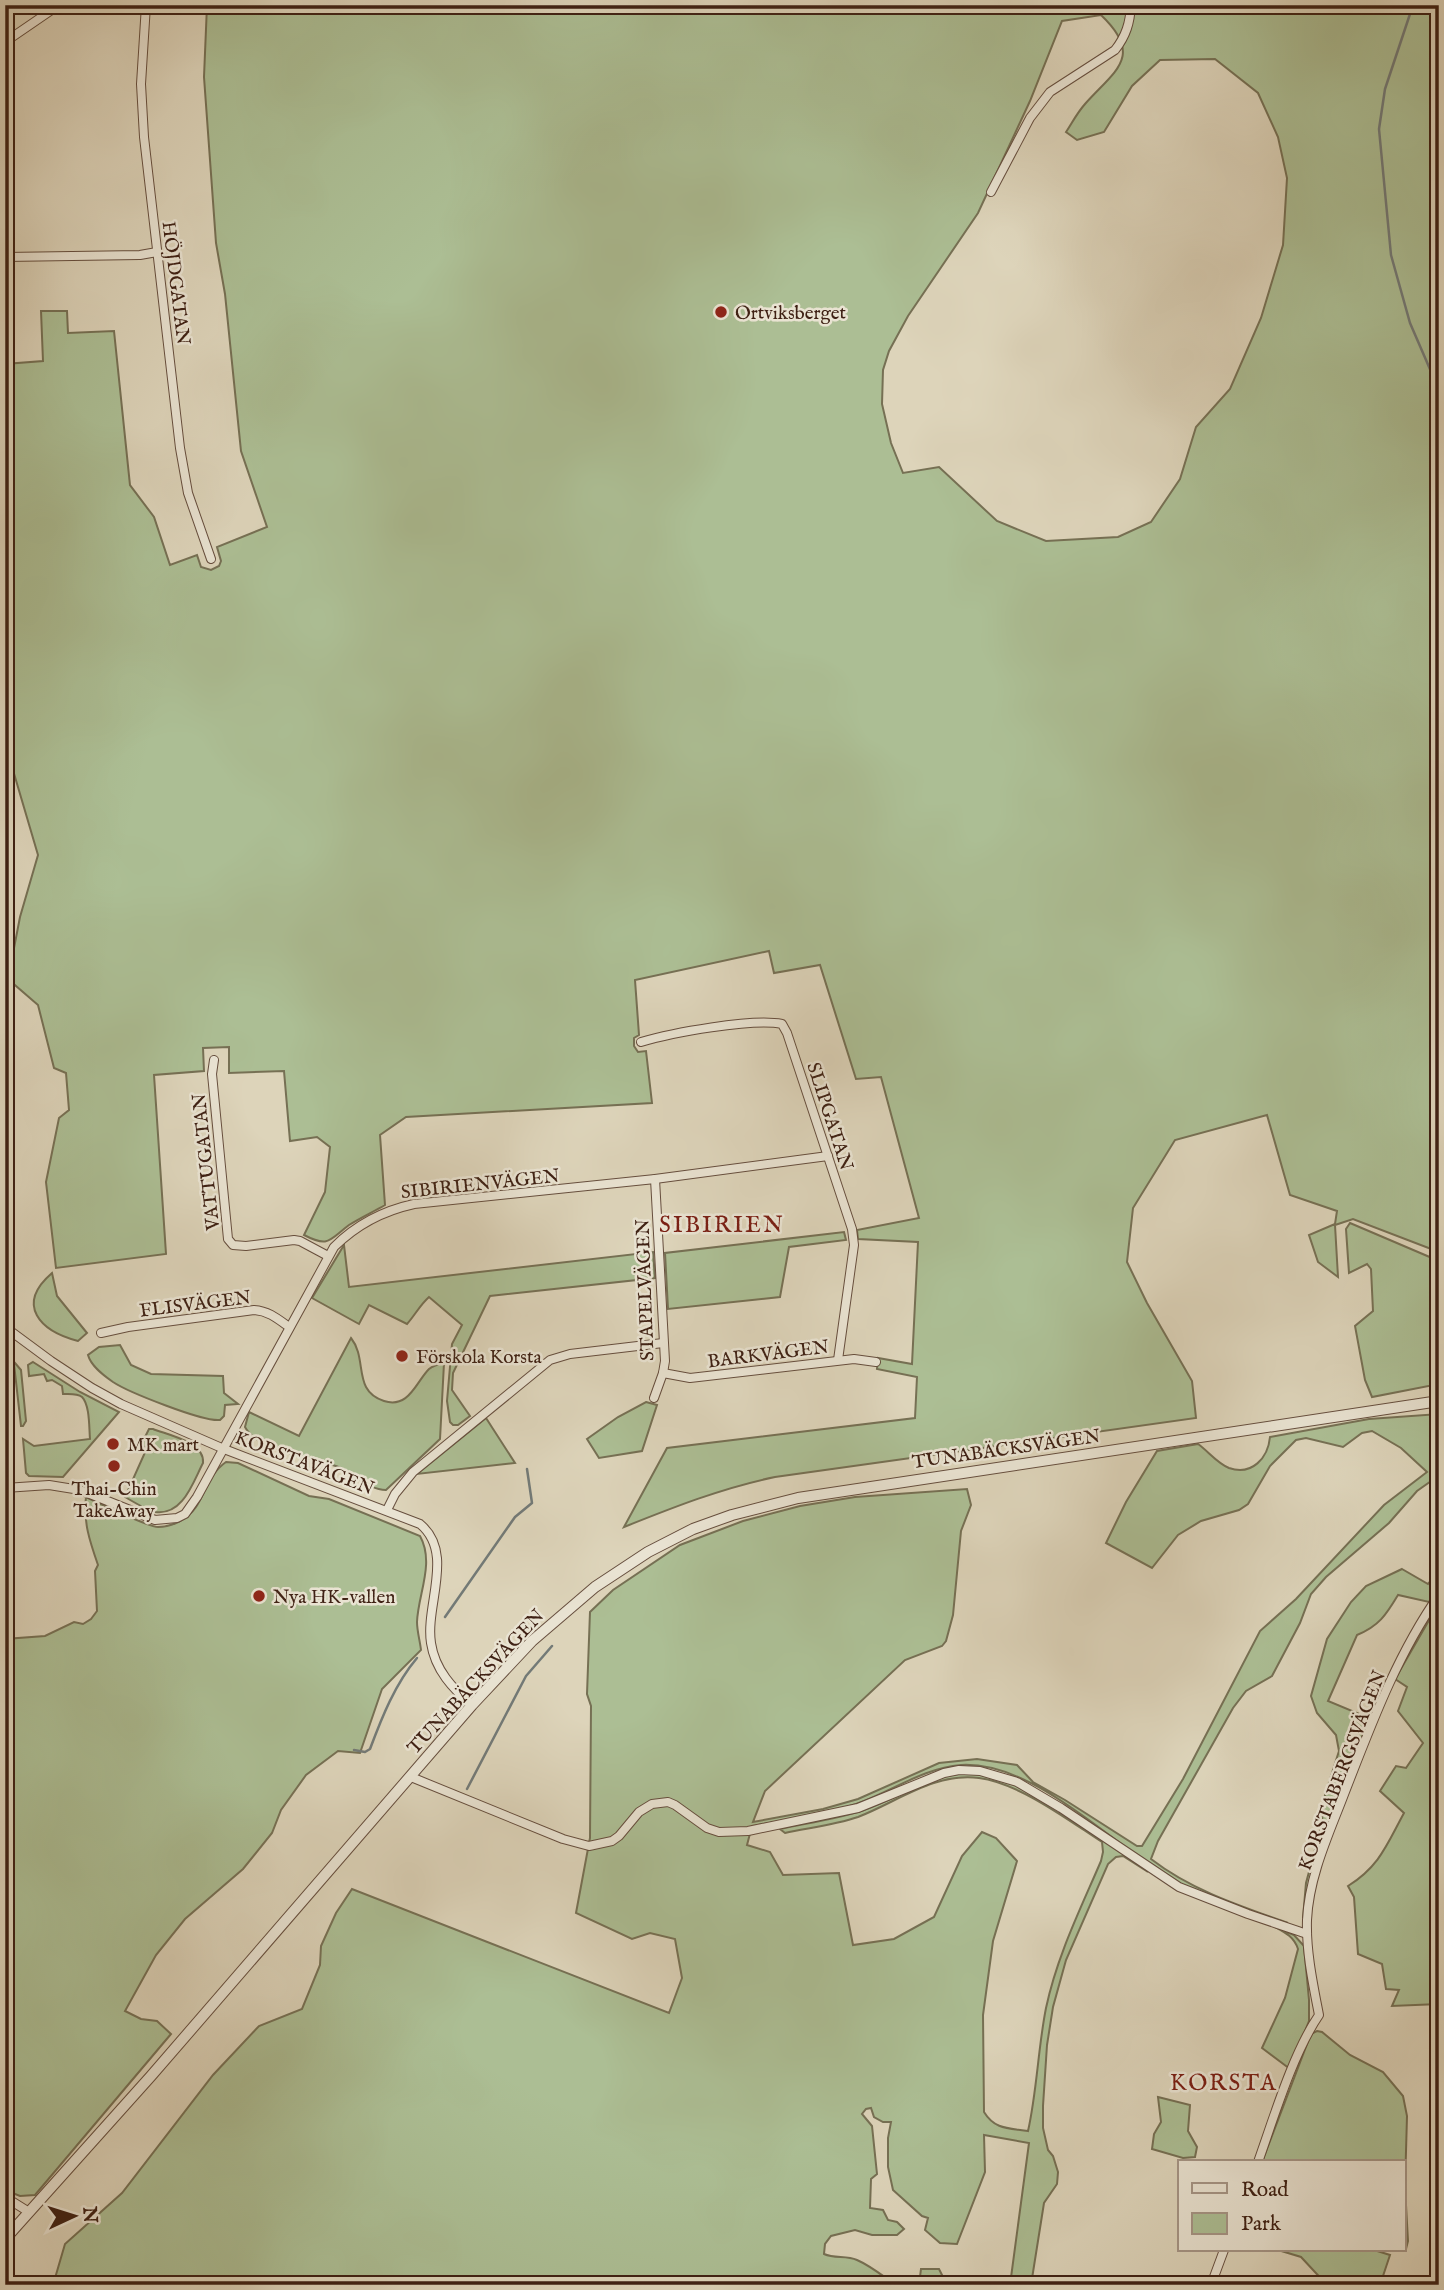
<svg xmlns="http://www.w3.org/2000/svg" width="1444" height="2290" viewBox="0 0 1444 2290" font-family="'IM FELL English',serif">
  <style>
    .green { fill: #acbe94; stroke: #767054; stroke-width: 2; fill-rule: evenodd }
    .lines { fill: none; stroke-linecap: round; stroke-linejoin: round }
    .stream { stroke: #737a77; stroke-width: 2.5 }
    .minor-casing { stroke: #664e3e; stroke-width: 10 }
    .tertiary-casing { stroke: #664e3e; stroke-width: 12 }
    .minor { stroke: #e9e3d2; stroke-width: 8 }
    .tertiary { stroke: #e9e3d2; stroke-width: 10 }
    .poi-dot { fill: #8f2418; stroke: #e9e3d2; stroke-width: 2.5 }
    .labels { text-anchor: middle; stroke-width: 5; stroke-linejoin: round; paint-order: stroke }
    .street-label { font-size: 19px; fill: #3f2114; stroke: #e9e3d2 }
    .poi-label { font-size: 19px; fill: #3f2114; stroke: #e9e3d2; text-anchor: start }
    .quarter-label { font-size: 23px; letter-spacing: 2px; fill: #7a1f14; stroke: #e9e3d2 }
  </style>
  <rect width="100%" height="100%" fill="#ddd4ba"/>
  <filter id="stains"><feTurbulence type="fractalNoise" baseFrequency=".00286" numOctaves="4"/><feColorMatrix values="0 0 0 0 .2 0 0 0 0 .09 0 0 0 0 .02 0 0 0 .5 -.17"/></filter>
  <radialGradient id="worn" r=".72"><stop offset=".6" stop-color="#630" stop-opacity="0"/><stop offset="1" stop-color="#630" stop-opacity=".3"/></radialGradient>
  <!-- green -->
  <g class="green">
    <path d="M207 5H1439V1252L1353 1219 1335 1225 1338 1277 1318 1262 1309 1235 1335 1224 1337 1211 1290 1195 1267 1115 1175 1140 1133 1208 1127 1262 1147 1303 1192 1381 1196 1418 775 1477C722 1488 674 1507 624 1527L667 1448 915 1418 917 1377 877 1369 878 1358 912 1364 918 1242 858 1239 857 1230 919 1218 881 1077 856 1079 820 965 774 973 769 951 635 980 639 1035 634 1038V1046L638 1052 646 1051 652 1103 406 1117 380 1135 385 1205C373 1212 360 1218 349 1225 329 1240 329 1248 304 1235L325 1192 330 1147 317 1137 290 1141 284 1071 229 1073V1047L203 1048 204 1071 154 1075 166 1254 56 1268 46 1182 59 1118 69 1110 66 1073 54 1068 38 1005 8 979 20 917 38 855 5 743V364L43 361 41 311H67L68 333 114 331 130 485 154 517 170 565 197 555 201 567 211 570 219 566 221 561 217 547 267 527 241 451 225 294 216 243 204 77ZM1101 15C1145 57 1114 71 1085 104 1077 113 1072 123 1066 132L1077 140 1104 132 1132 86 1160 60 1215 59 1258 93 1278 137 1287 178 1283 245 1261 318 1230 389 1196 427 1180 479 1151 522 1118 537 1046 541 997 521 939 467 903 473 891 443 882 404 883 370 889 351 908 316 978 213 1030 101 1062 21Z"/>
    <path d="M1350 1223 1439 1261V1384L1372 1397 1365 1380 1355 1326 1373 1311 1371 1269 1367 1264 1349 1273 1346 1229Z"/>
    <path d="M844 1232 846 1240 789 1247 780 1297 668 1309 665 1253Z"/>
    <path d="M344 1245 349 1287 653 1252 655 1278 490 1296 453 1373 452 1390 470 1416 458 1425H453L450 1422 447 1401 452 1344 462 1325 429 1297C420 1305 415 1315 407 1324L369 1305 359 1324 312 1298Z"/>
    <path d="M52 1273 57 1296 87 1333 78 1341C40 1331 15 1305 52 1273Z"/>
    <path d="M351 1338C368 1359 352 1391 384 1401 409 1409 416 1382 429 1369 434 1365 439 1364 444 1363L440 1439 386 1490C369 1490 356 1474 341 1468 317 1458 258 1452 245 1427L249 1412 299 1436Z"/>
    <path d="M120 1345 131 1365 151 1374 223 1376 224 1393 238 1404 225 1405 224 1416 220 1420C203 1422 128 1392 113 1382 103 1375 91 1366 88 1355L99 1347Z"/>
    <path d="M33 1362 80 1392 119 1412 63 1477 29 1476 26 1473 23 1439 34 1446 90 1439C89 1428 90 1405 82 1397 77 1393 69 1394 63 1394L62 1386 52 1380 47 1381 44 1374 29 1376 28 1365Z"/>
    <path d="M15 1363 21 1370 26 1421 23 1426H21L14 1364Z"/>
    <path d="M646 1402 657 1405 642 1451 599 1458 587 1439 618 1417Z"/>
    <path d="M1439 1414V1484L1434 1479 1417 1491 1389 1523 1326 1577 1311 1594 1300 1623 1272 1676 1246 1691 1233 1708 1158 1841 1151 1859C1191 1890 1240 1906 1288 1923 1248 1911 1204 1899 1168 1877 1110 1842 1033 1761 961 1765 923 1768 891 1792 856 1804 823 1815 787 1820 752 1826L747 1845 770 1852 783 1875 839 1873 853 1945 894 1939 934 1917 962 1856 982 1832 996 1838 1017 1861 993 1941 983 2015 984 2112C995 2130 1009 2128 1028 2131 1037 2091 1038 2048 1046 2008 1057 1956 1080 1910 1101 1861L1103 1852 1102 1842C1068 1820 1019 1783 979 1778 935 1772 897 1802 858 1817 835 1825 808 1828 785 1833L780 1829C808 1823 837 1819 864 1810 895 1800 924 1778 958 1774 1013 1766 1105 1838 1148 1872L1123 1856 1116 1857 1108 1864 1066 1960 1053 2007 1047 2045 1043 2106V2128L1048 2150 1053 2156 1058 2172 1057 2184 1044 2203 1031 2285H1010L1029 2143 984 2135 985 2172 957 2244 940 2243 925 2230 928 2218 922 2216 893 2190 888 2167V2138L891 2122H883L874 2117 871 2108 866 2109 862 2114 872 2126 877 2174 871 2179 870 2208 883 2210 888 2220 897 2222 904 2229 897 2235H872L855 2230 831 2236 825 2244 824 2254C835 2259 846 2255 857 2260 871 2266 884 2277 896 2285H53L65 2244 122 2193 213 2075 259 2026 302 2009 320 1965 321 1946 336 1913 352 1889 669 2013 682 1978 675 1939 650 1933 632 1939 576 1913 590 1838 591 1706 587 1694 590 1612 613 1590 680 1545 743 1521 800 1506 855 1497 967 1489 971 1505 961 1531 953 1615 946 1641 942 1646 905 1660 765 1791 753 1822 823 1809 858 1799 939 1763 977 1759 1017 1765 1033 1782 1065 1800 1137 1846H1142L1183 1779 1260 1631 1296 1599 1384 1505 1427 1472 1401 1448 1372 1431 1362 1433 1343 1447 1306 1438 1296 1440 1270 1466 1248 1504 1239 1510 1201 1521 1178 1535 1152 1568 1106 1543 1126 1502 1157 1451 1198 1444C1208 1451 1217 1463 1229 1468 1252 1476 1268 1458 1270 1437L1369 1419Z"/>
    <path d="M486 1418 515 1463 417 1474Z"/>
    <path d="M149 1429H153C168 1435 205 1442 203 1463 193 1482 183 1516 155 1512 146 1510 134 1502 125 1497L147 1448 141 1445Z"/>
    <path d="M226 1462 238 1463 309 1496 329 1499 420 1536C435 1563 418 1594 417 1622 417 1631 420 1641 421 1650L382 1689 360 1753 338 1751 306 1775 281 1810 272 1833 243 1869 185 1919 156 1955 125 2011 141 2019 157 2021 171 2034 35 2195 20 2196 5 2190V1639L45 1636 74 1622 83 1624 91 1619 97 1611 95 1571 98 1565C90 1542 83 1522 86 1497 99 1503 148 1527 158 1527 172 1527 188 1519 196 1507 206 1491 210 1473 226 1462Z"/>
    <path d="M1402 1569 1428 1584 1439 1571V1588L1429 1602 1398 1595C1386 1615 1379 1626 1357 1635L1328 1701 1369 1718 1318 1856 1303 1918 1306 1883 1321 1828 1325 1795 1339 1751 1336 1735 1317 1713 1311 1696 1327 1639 1351 1602 1366 1586Z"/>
    <path d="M1439 1603V2004L1392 2006 1399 1990 1386 1989 1382 1964 1358 1954 1354 1897 1348 1886C1380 1866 1387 1844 1404 1813L1380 1791 1396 1766 1406 1768 1423 1743 1398 1711 1407 1687 1395 1679Z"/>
    <path d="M1275 1927 1294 1935 1304 1946 1309 2000V2021L1290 2069 1262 2048 1285 1998 1298 1949C1294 1937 1286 1933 1275 1927Z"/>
    <path d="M1317 2031 1322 2032 1350 2055 1383 2072 1403 2096 1407 2116 1405 2187 1408 2241 1406 2249H1404V2162H1262L1304 2052 1311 2034Z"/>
    <path d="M1158 2097 1190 2105 1188 2131 1197 2147 1195 2157 1183 2158 1152 2149 1154 2134 1161 2122Z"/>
    <path d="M1278 2250H1374L1390 2255 1380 2285H1327L1301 2257Z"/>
    <path d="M921 2269H939L944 2279 943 2285H926L920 2277Z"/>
  </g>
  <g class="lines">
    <!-- stream -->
    <g class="stream">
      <path d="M1413 5 1385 89 1379 129 1391 255 1410 323 1439 390"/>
      <path d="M445 1617 515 1517 532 1503 527 1469"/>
      <path d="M354 1750 365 1752 370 1749C382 1717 395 1684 417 1658"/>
      <path d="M467 1789 526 1676 552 1646"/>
    </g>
    <defs>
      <g id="minor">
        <path d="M146 5 141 84 144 137 180 448 188 493 211 559"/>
        <path d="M5 42 59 5"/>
        <path d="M991 192 1030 118 1050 92 1115 50C1126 36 1130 23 1131 5"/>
        <path d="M5 257 140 255 157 252"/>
        <path d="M641 1042C671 1033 752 1018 782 1024L787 1033 852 1229 854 1245 838 1360"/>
        <path d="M214 1060 212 1074 228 1239 233 1245 246 1246 294 1240 300 1241 328 1256"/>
        <path d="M5 1225 9 1294 5 1312"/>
        <path d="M5 1327 51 1361 92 1388 121 1404 224 1449 420 1524C455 1553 425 1605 431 1643 435 1670 453 1689 472 1705"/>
        <path d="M101 1333 128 1327 254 1310C269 1311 278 1319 289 1327"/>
        <path d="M663 1373 690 1378 854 1359 876 1362"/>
        <path d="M654 1398 663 1373 665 1361 655 1179"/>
        <path d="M5 1488 49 1485 80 1490 155 1520 177 1518 185 1514 197 1497 334 1247C357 1224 382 1211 414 1204L655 1179 828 1156"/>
        <path d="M387 1510 395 1494 413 1472 550 1360 570 1354 663 1343"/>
        <path d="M411 1777 563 1839 589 1846 612 1841 619 1836 639 1812 652 1804 668 1802 675 1805 707 1828 719 1832 748 1831 858 1808 944 1773 959 1770 980 1771 1017 1782 1061 1808 1179 1887 1248 1914 1307 1934"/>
        <path d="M1258 2162C1274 2117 1293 2053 1319 2015 1313 1984 1306 1951 1307 1920 1309 1877 1328 1836 1343 1797 1370 1728 1396 1656 1439 1595"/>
        <path d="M5 2197 29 2212"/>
        <path d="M1211 2285 1224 2250"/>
      </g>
      <path id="tertiary" d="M5 2239 151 2076 472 1705 532 1641 595 1587 648 1552 693 1529 732 1515 798 1498 1439 1401"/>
    </defs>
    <!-- minor casing -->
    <use href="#minor" class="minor-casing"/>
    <!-- tertiary casing -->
    <use href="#tertiary" class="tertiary-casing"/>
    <!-- minor -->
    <use href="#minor" class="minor"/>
    <!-- tertiary -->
    <use href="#tertiary" class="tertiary"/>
  </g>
  <!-- markers -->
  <g class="poi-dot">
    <circle cx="721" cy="312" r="7"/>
    <circle cx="402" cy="1356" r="7"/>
    <circle cx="113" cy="1444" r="7"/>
    <circle cx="114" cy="1466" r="7"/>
    <circle cx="259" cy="1596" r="7"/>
  </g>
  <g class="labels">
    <!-- street labels -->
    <g class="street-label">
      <text transform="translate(177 283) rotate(83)" y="7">HÖJDGATAN</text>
      <text transform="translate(831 1116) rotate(72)" y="7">SLIPGATAN</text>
      <text transform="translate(205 1162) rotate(-96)" y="7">VATTUGATAN</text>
      <text transform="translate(480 1183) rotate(-6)" y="7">SIBIRIENVÄGEN</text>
      <text transform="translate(644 1290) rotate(-92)" y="7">STAPELVÄGEN</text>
      <text transform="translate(195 1303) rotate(-7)" y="7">FLISVÄGEN</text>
      <text transform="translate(768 1353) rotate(-7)" y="7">BARKVÄGEN</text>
      <text transform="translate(1006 1448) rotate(-8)" y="7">TUNABÄCKSVÄGEN</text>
      <text transform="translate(305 1462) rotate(21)" y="7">KORSTAVÄGEN</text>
      <text transform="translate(475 1681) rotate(-47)" y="7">TUNABÄCKSVÄGEN</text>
      <text transform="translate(1341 1770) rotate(-69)" y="7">KORSTABERGSVÄGEN</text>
    </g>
    <!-- poi labels -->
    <g class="poi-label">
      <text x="735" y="319">Ortviksberget</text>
      <text x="416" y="1363">Förskola Korsta</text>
      <text x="127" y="1451">MK mart</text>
      <text x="114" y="1495" text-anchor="middle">Thai-Chin<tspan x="114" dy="22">TakeAway</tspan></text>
      <text x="273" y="1603">Nya HK-vallen</text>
    </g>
    <!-- quarter labels -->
    <g class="quarter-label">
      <text x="722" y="1232">SIBIRIEN</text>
      <text x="1224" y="2090">KORSTA</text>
    </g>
  </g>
  <!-- margin -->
  <rect width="1444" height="2290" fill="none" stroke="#ddd4ba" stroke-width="28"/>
  <rect x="7" y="7" width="1430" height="2276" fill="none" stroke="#3f2114" stroke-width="3.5"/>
  <rect x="14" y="14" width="1416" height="2262" fill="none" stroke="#3f2114" stroke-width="2"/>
  <!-- legend -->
  <rect x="1178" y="2160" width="228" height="91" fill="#e9e3d2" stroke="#a59586" stroke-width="2"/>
  <rect x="1192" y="2183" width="35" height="10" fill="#e9e3d2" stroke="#a59586" stroke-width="2"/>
  <text x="1241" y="2196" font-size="21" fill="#3f2114">Road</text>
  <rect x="1192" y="2213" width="35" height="21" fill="#acbe94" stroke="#a59586" stroke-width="2"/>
  <text x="1241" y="2230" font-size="21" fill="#3f2114">Park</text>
  <!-- north arrow -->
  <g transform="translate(74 2216) rotate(86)" stroke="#e9e3d2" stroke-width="5" paint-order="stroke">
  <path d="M0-5L12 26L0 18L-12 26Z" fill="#3f2114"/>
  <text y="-10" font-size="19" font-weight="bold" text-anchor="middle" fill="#3f2114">N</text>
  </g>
  <rect width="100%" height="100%" filter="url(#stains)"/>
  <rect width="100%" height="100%" fill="url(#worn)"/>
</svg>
